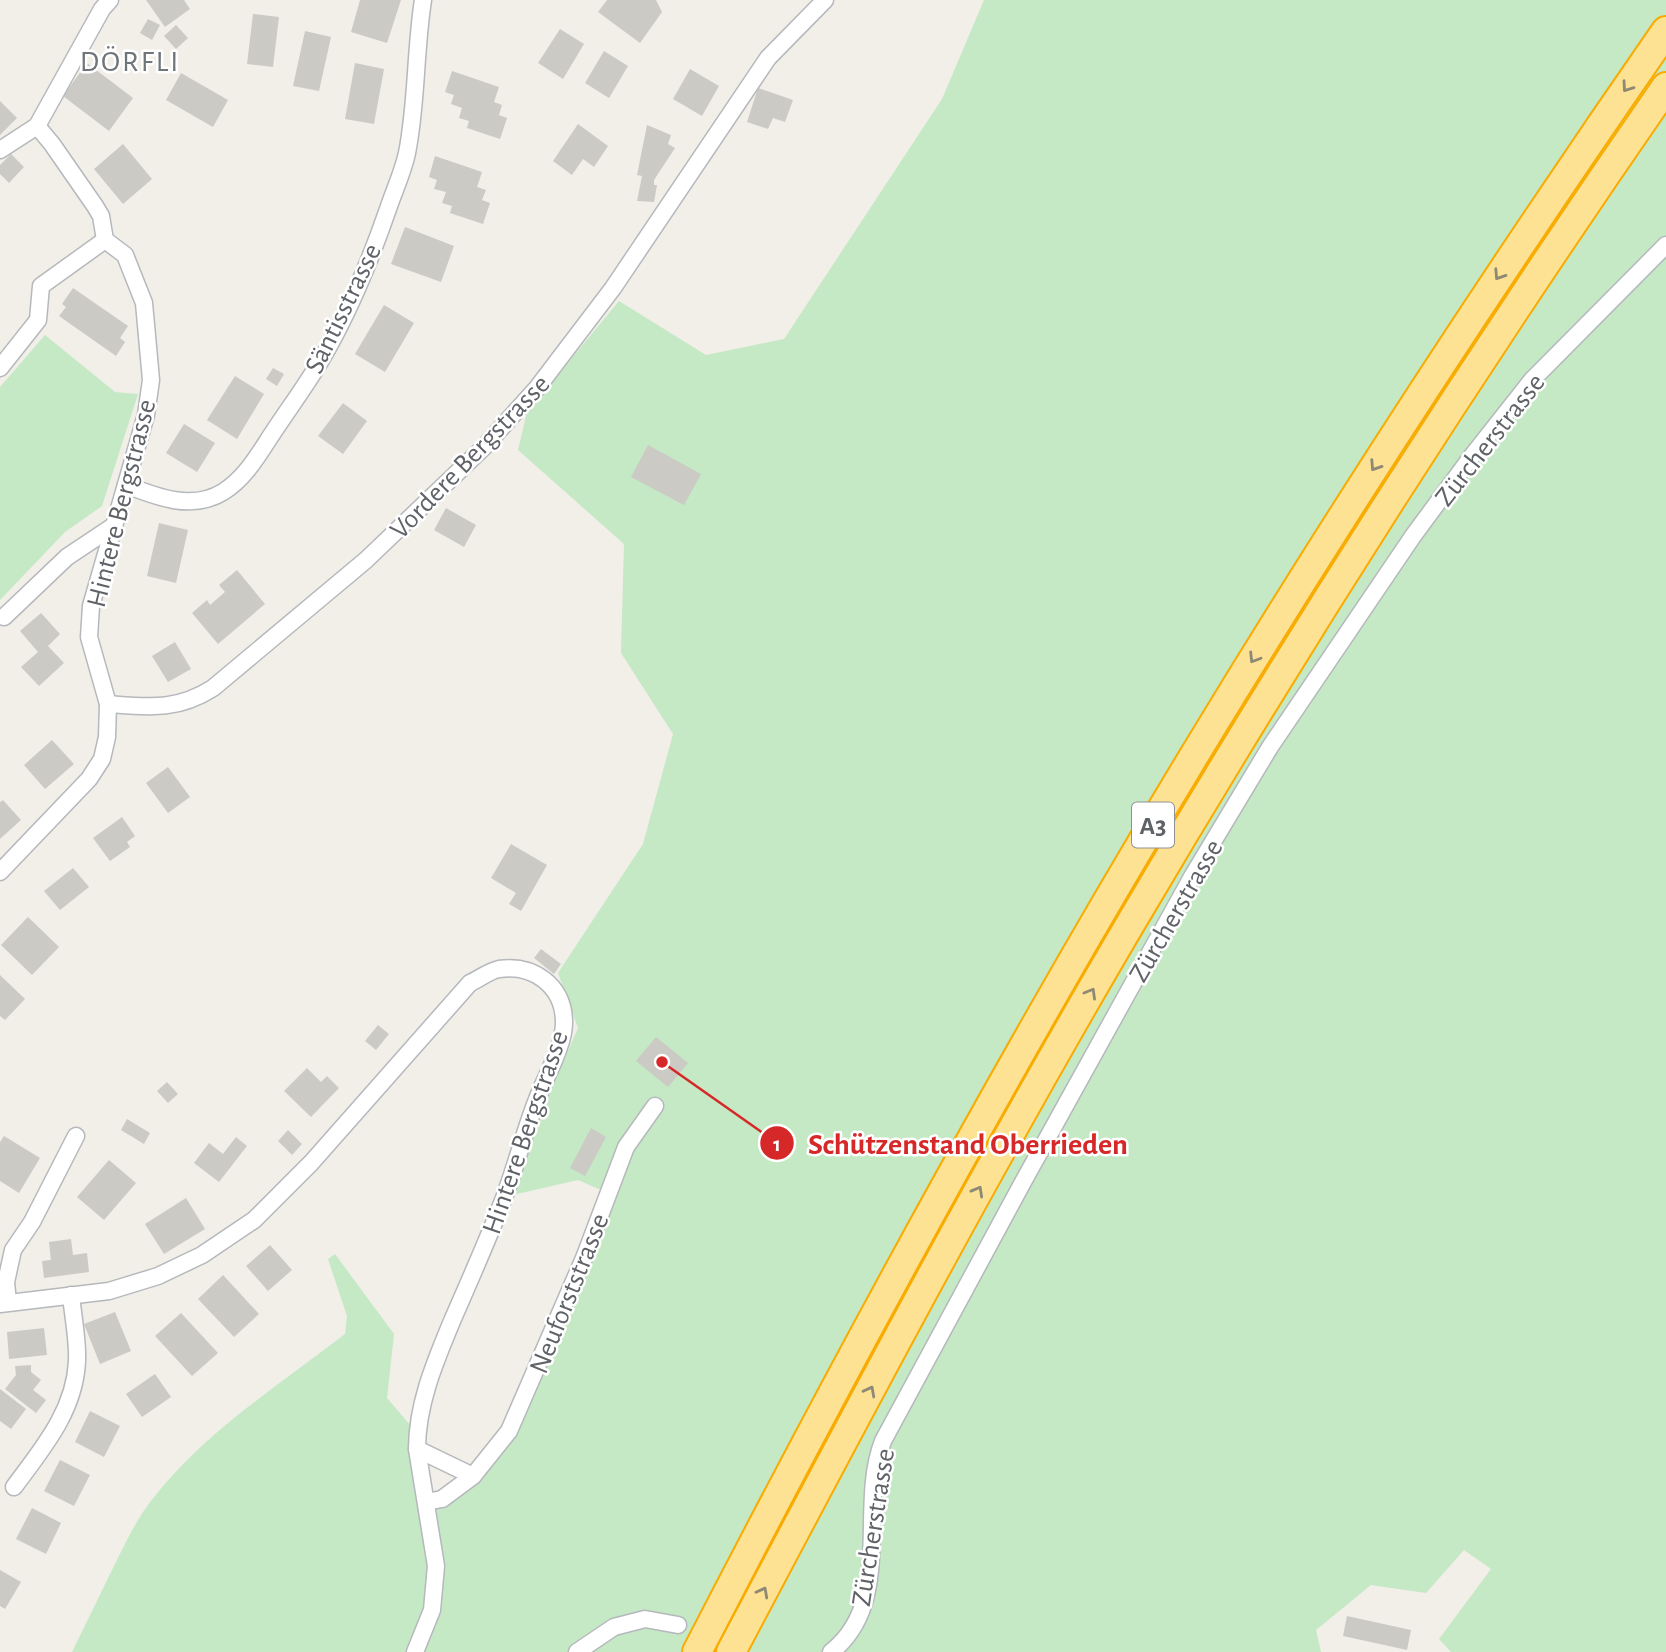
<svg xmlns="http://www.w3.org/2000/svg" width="1666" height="1652" viewBox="0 0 1666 1652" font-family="'Alegreya Sans',sans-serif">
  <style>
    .green { fill: #c5e8c5 }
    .building { fill: #cccac5 }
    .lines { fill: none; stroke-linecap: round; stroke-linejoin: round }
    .street-casing { stroke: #b5b8bc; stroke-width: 19 }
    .highway-casing { stroke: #f9ab00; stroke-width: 32 }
    .street { stroke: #fff; stroke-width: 16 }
    .highway { stroke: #fde293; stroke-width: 28 }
    .oneway { stroke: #8e8975 }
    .labels { text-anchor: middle; stroke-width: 5; stroke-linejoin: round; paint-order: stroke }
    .shield { fill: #fff; stroke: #8f9295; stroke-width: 2 }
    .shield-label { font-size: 26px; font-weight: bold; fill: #5f6368 }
    .street-label { font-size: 28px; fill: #5f6368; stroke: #fff }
    .neighbourhood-label { font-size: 30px; letter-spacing: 2px; fill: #70757a; stroke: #fff }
    .leader { fill: none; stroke: #d62828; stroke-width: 2.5 }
    .callout-dot { fill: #d62828; stroke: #fff; stroke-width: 2.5 }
    .mark-label { font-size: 21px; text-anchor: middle; font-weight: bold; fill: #fff }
    .callout-label { font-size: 30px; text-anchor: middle; font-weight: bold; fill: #d62828; stroke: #fff; stroke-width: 5; stroke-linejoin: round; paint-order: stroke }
  </style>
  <rect width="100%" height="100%" fill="#f1efe8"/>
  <!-- green -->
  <g class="green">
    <path d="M984 0H1666V1652H1451L1439 1639 1491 1569 1464 1550 1426 1593 1371 1585 1316 1630 1321 1652H72C86 1623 100 1595 114 1566 125 1544 136 1520 151 1501 203 1433 278 1386 345 1334L347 1316 328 1259 335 1254 394 1334 387 1398 417 1433 426 1502 490 1457 608 1193 578 1180 504 1197 578 1028 558 973 643 844 673 734 621 653 624 544 518 450 527 412 619 301 706 355 784 339 942 99Z"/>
    <path d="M45 335 115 392 138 394 102 506 65 532 0 600V387Z"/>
  </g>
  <!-- building -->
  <g class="building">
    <path d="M146 0H184L190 9 165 27Z"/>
    <path d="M360 0H401L387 43 351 32Z"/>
    <path d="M607 0H656L662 12 640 43 598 12Z"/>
    <path d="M253 14 279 17 273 67 247 64Z"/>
    <path d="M148 19 160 25 152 40 140 33Z"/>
    <path d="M176 25 188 38 176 49 164 36Z"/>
    <path d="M560 29 584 44 563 79 538 63Z"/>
    <path d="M305 31 331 37 319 91 293 86Z"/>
    <path d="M604 51 628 66 609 98 585 83Z"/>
    <path d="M87 63 133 98 109 131 63 96Z"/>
    <path d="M355 63 384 69 374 124 345 119Z"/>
    <path d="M690 69 719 86 702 116 673 99Z"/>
    <path d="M452 71 499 87 494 102 502 105 499 115 507 118 500 139 467 128 469 121 459 118 462 108 451 104 454 95 445 92Z"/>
    <path d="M181 73 228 100 213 127 166 100Z"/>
    <path d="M758 88 793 100 785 122 773 118 768 129 747 122Z"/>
    <path d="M0 101 17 118 0 135Z"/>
    <path d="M578 124 608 146 594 167 583 159 572 175 553 161Z"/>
    <path d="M647 125 671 135 668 144 675 148 654 180V185H657L654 202 637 201 642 176 637 175Z"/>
    <path d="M123 144 152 179 123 204 94 169Z"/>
    <path d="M11 154 24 167 9 183 0 174V165Z"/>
    <path d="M435 156 482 172 477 187 486 190 482 200 490 203 483 224 450 213 452 206 442 203 446 192 434 189 437 180 429 177Z"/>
    <path d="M405 227 454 246 441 282 391 264Z"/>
    <path d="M73 288 128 326 120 338 125 342 116 356 59 316 66 307 62 304Z"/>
    <path d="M384 305 414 323 385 372 355 354Z"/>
    <path d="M273 368 284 374 277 386 266 379Z"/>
    <path d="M235 376 264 394 237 439 207 420Z"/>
    <path d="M343 403 367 421 343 454 318 436Z"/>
    <path d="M184 424 215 443 197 472 166 453Z"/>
    <path d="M648 445 701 474 684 505 631 477Z"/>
    <path d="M446 508 476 525 464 547 434 530Z"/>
    <path d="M159 523 188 530 176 583 147 576Z"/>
    <path d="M237 570 265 604 218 644 192 613 207 600 210 605 225 592 219 585Z"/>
    <path d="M41 613 60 634 48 646 64 663 39 686 21 667 38 652 20 631Z"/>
    <path d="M175 642 191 669 168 682 152 656Z"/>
    <path d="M52 740 74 764 45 789 24 765Z"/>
    <path d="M168 767 190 797 168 813 146 783Z"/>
    <path d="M3 800 21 820 0 839V802Z"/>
    <path d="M122 817 135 836 127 842 130 847 110 861 93 838Z"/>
    <path d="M511 844 547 865 521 911 509 904 516 893 491 878Z"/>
    <path d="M73 868 89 887 60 910 44 891Z"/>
    <path d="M28 917 59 947 32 975 1 945Z"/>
    <path d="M541 949 561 964 554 974 534 958Z"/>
    <path d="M0 975 25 999 5 1020 0 1016Z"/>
    <path d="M378 1025 389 1034 376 1050 365 1041Z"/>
    <path d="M656 1037 688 1063 668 1087 636 1061Z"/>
    <path d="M307 1068 321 1082 327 1076 339 1088 311 1117 284 1091Z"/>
    <path d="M167 1082 178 1094 168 1103 157 1091Z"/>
    <path d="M127 1119 150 1133 144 1144 121 1130Z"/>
    <path d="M591 1128 606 1137 585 1176 570 1168Z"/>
    <path d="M288 1130 302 1144 292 1155 278 1141Z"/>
    <path d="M4 1136 40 1158 19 1193 0 1181V1142Z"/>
    <path d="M236 1137 247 1146 219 1182 194 1163 209 1143 223 1154Z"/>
    <path d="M109 1160 136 1183 104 1220 77 1197Z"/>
    <path d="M186 1198 205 1229 164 1254 145 1224Z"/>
    <path d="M71 1239 73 1255 87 1253 89 1272 44 1278 42 1261 51 1260 49 1242Z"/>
    <path d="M270 1245 292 1270 268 1291 246 1266Z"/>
    <path d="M223 1275 259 1314 234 1337 198 1299Z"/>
    <path d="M115 1312 131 1351 100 1364 84 1324Z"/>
    <path d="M181 1313 218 1353 192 1376 155 1336Z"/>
    <path d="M44 1328 47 1355 9 1359 7 1332Z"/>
    <path d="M31 1365V1372L41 1380 33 1390 46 1400 36 1413 5 1389 16 1375 15 1366Z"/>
    <path d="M155 1374 171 1397 142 1417 126 1394Z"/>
    <path d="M0 1389 26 1409 11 1429 0 1421Z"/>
    <path d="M90 1411 120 1426 104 1457 75 1442Z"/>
    <path d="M60 1460 90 1475 74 1506 44 1491Z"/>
    <path d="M32 1508 61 1523 46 1554 16 1539Z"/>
    <path d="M0 1570 21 1582 5 1609 0 1606Z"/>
    <path d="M1347 1616 1411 1630 1407 1650 1343 1636Z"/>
  </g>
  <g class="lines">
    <defs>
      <g id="street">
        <path d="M0 150 37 126 102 9 110 0"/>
        <path d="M0 368 38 320 41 286 105 240"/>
        <path d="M126 485C157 497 192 511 223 492 246 478 260 452 274 431 290 407 307 384 321 360 347 316 371 258 388 209 394 191 403 172 407 153 417 103 415 51 423 0"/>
        <path d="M4 617 67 557 112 527"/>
        <path d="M108 704C149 707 177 711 213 688L366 560 484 447 537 388 613 288 768 58 825 0"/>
        <path d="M0 872 89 779 102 759 107 737 108 704 89 637 91 606 146 415 151 380 144 303 125 255 105 240 101 216 95 206 52 144 37 126"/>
        <path d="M8 1302 6 1282 13 1250 32 1222 76 1136"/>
        <path d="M0 1304 109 1291 158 1276 202 1255 254 1220 311 1163 470 983C479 979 489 971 499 969 533 964 563 985 564 1021 565 1045 544 1079 536 1102 524 1133 516 1166 504 1198 488 1239 470 1280 452 1321 435 1362 417 1404 417 1449L436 1566 432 1610 415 1652"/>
        <path d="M417 1449 473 1476"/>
        <path d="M14 1487C42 1449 75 1411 77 1361 78 1340 73 1317 71 1295"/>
        <path d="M426 1502 442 1499 473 1476 509 1431 584 1258 626 1147 655 1106"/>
        <path d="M577 1652 614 1627 645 1619 678 1625"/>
        <path d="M831 1652C895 1602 857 1507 883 1441L1023 1182 1193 875 1270 747 1413 536 1472 456 1532 380 1666 245"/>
      </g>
      <g id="highway">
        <path d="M697 1652C858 1340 1026 1031 1209 731 1354 493 1507 260 1666 31"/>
        <path d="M731 1652C861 1406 991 1160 1132 921 1300 636 1478 358 1666 87"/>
      </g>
    </defs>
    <!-- street casing -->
    <use href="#street" class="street-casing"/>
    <!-- highway casing -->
    <use href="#highway" class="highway-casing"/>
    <!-- street -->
    <use href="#street" class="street"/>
    <!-- highway -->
    <use href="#highway" class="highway"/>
  </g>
  <!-- one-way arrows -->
  <defs><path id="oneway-chevron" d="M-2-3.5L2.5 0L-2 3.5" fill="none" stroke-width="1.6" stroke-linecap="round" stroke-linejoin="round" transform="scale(1.75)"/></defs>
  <g class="oneway">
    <use href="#oneway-chevron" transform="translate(1627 87) rotate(125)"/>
    <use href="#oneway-chevron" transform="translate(1499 275) rotate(123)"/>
    <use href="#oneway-chevron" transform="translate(1375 466) rotate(123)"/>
    <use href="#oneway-chevron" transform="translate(1254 658) rotate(122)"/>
    <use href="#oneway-chevron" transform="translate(1091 993) rotate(-60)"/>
    <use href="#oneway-chevron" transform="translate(978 1191) rotate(-61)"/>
    <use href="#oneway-chevron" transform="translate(870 1391) rotate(-62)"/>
    <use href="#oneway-chevron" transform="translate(763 1592) rotate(-62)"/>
  </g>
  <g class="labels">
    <!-- shield labels -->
    <rect class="shield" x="1132" y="802.5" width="42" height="45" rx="5"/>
    <g class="shield-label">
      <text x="1153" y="834">A3</text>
    </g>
    <!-- street labels -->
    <g class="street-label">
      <text transform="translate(342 308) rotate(-64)" y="10">Säntisstrasse</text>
      <text transform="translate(1489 439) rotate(-52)" y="10">Zürcherstrasse</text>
      <text transform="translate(469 456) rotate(-46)" y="10">Vordere Bergstrasse</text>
      <text transform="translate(120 503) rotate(-76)" y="10">Hintere Bergstrasse</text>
      <text transform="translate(1175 910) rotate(-60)" y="10">Zürcherstrasse</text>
      <text transform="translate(524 1132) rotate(-71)" y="10">Hintere Bergstrasse</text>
      <text transform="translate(568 1293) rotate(-68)" y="10">Neuforststrasse</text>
      <text transform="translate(872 1527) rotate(-81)" y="10">Zürcherstrasse</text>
    </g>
    <!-- neighbourhood labels -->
    <g class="neighbourhood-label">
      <text x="130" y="71">DÖRFLI</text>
    </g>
  </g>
  <!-- callouts -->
  <path class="leader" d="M662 1062L777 1143"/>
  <g class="callout-dot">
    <circle cx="662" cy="1062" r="7"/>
    <circle cx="777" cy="1143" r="18"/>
  </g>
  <g class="mark-label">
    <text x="777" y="1151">1</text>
  </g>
  <g class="callout-label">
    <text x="968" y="1154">Schützenstand Oberrieden</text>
  </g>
</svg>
